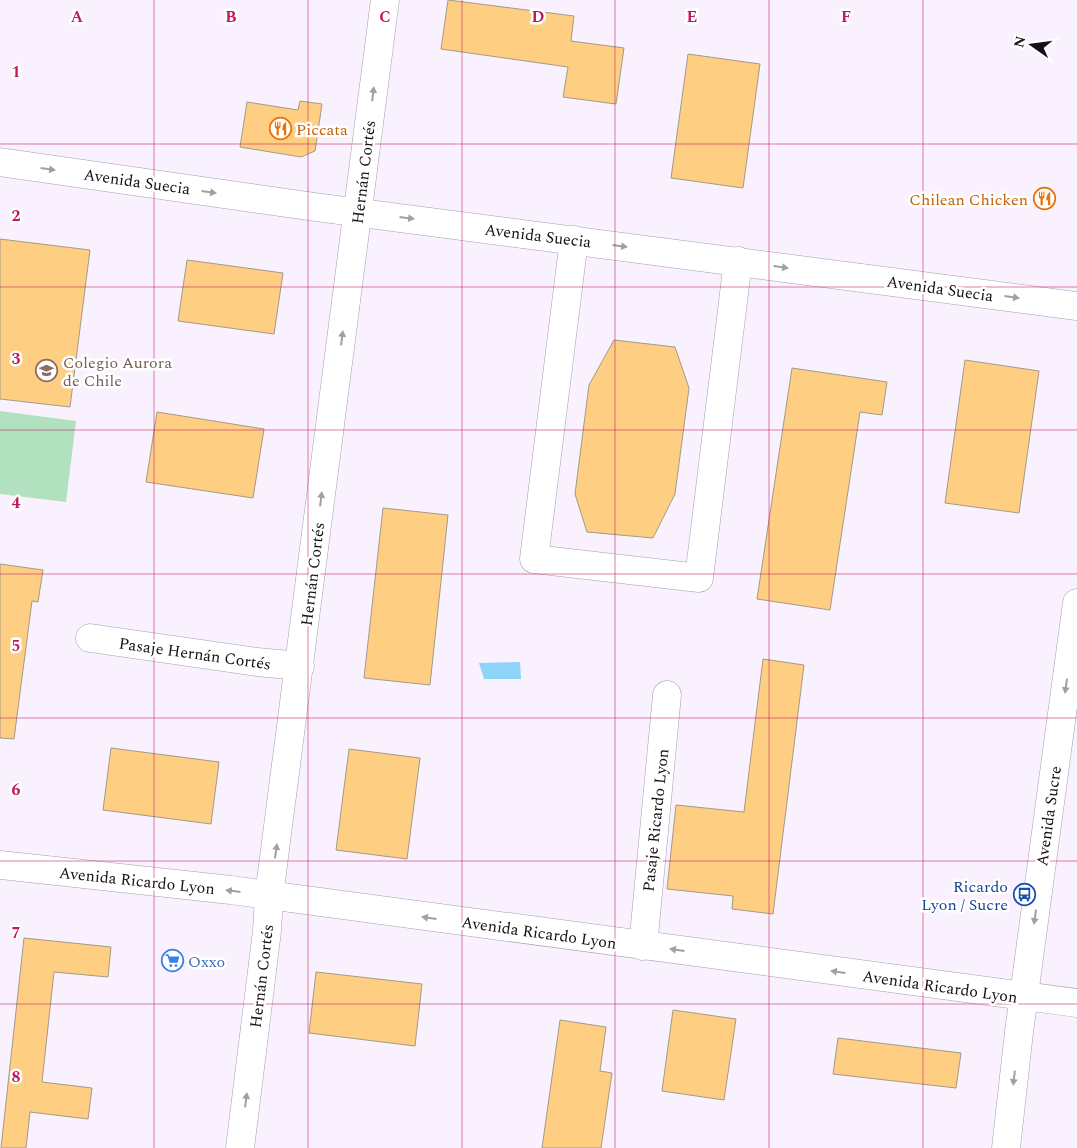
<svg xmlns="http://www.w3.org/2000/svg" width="1077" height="1148" viewBox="0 0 1077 1148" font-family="Spectral,serif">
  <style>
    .green { fill: #b1e1bf }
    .water { fill: #8ed4f8 }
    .building { fill: #fece83; stroke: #a59988 }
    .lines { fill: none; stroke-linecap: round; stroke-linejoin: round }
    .minor-casing { stroke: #a79daf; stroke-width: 29 }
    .minor { stroke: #fff; stroke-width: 28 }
    .oneway { fill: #a19fa2 }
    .grid { fill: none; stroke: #c2185b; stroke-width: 1; stroke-opacity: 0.55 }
    .labels { text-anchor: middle; stroke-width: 5; stroke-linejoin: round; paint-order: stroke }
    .food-label { font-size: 16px; fill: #c56008; stroke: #fff; text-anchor: start }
    .street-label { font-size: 16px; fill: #141016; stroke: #fff }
    .education-label { font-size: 16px; fill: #785e54; stroke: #fff; text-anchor: start }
    .transit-label { font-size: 16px; fill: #164399; stroke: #fff; text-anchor: end }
    .shop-label { font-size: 16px; fill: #366cbe; stroke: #fff; text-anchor: start }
    .grid-label { font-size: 16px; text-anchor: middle; font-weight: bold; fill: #c2185b; stroke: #fff; stroke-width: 5; stroke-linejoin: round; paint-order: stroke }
  </style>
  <rect width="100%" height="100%" fill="#f9f2fe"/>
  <!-- green -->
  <path class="green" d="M0 411 76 421 66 502 0 494Z"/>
  <!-- water -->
  <path class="water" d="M520 662 521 679H484L479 663Z"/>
  <!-- building -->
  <g class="building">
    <path d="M448 0 574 16 571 41 624 48 616 104 563 97 568 67 441 49Z"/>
    <path d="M688 54 760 64 743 188 671 178Z"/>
    <path d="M300 101 322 104 315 151 301 157 240 147 247 102 298 110Z"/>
    <path d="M0 239 90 250 70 407 0 399Z"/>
    <path d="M187 260 283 273 274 334 178 321Z"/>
    <path d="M614 340 675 347 689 388 675 494 653 538 587 532 575 494 589 385Z"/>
    <path d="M965 360 1039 371 1019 513 945 503Z"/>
    <path d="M792 368 887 382 882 415 860 412 830 610 757 599Z"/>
    <path d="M157 412 264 429 253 498 146 482Z"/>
    <path d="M383 508 448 515 430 685 364 678Z"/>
    <path d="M0 564 43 570 38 602 32 601 14 739 0 738Z"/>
    <path d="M763 659 804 665 773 914 732 909 733 896 667 889 676 805 744 812Z"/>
    <path d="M111 748 219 762 211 824 103 810Z"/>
    <path d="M349 749 420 758 407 859 336 850Z"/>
    <path d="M24 938 111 947 108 977 54 972 42 1082 92 1088 88 1119 30 1112 26 1148H1Z"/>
    <path d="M316 972 422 984 415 1046 309 1033Z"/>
    <path d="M673 1010 736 1019 724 1100 662 1091Z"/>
    <path d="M560 1020 606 1027 600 1071 612 1073 601 1148H542Z"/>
    <path d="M838 1038 961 1053 956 1088 833 1074Z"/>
  </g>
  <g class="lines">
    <defs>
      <g id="minor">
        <path d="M0 162 315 207 1077 306"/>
        <path d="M574 240 534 559 699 578 738 261"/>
        <path d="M90 638 257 662 300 666"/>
        <path d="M0 865 231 890 1077 1003"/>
        <path d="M643 946 667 695"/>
        <path d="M240 1148 267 931 269 896 385 0"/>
        <path d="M1006 1148 1019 1032 1077 603"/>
      </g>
    </defs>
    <!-- minor casing -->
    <use href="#minor" class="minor-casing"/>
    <!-- minor -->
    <use href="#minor" class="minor"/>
  </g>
  <!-- one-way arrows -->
  <defs><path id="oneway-solid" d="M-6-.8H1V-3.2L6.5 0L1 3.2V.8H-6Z" transform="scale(1.25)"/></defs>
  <g class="oneway">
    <use href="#oneway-solid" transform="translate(373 94) rotate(-83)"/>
    <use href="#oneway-solid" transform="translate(48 169) rotate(8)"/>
    <use href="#oneway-solid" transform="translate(209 192) rotate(8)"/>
    <use href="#oneway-solid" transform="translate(407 218) rotate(7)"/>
    <use href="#oneway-solid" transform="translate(620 246) rotate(7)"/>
    <use href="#oneway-solid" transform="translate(781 267) rotate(8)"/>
    <use href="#oneway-solid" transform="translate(1012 297) rotate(8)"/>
    <use href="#oneway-solid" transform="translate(342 338) rotate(-83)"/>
    <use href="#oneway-solid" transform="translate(321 499) rotate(-83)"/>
    <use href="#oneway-solid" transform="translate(1066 686) rotate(98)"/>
    <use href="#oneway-solid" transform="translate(276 851) rotate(-82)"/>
    <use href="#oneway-solid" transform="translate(233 891) rotate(-173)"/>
    <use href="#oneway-solid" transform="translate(1035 917) rotate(98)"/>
    <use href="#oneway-solid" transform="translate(429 918) rotate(-172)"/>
    <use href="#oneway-solid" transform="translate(677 950) rotate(-172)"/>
    <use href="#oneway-solid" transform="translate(838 972) rotate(-172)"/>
    <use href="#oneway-solid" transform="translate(1014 1078) rotate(97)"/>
    <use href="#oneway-solid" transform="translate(246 1100) rotate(-83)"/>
  </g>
  <!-- grid -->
  <path class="grid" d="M154 0V1148M308 0V1148M462 0V1148M615 0V1148M769 0V1148M923 0V1148M0 144H1077M0 287H1077M0 430H1077M0 574H1077M0 718H1077M0 861H1077M0 1004H1077"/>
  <!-- icons -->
  <defs>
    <symbol id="restaurant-ring" viewBox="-11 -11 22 22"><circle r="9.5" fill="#fff" stroke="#e8710a" stroke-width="1.5"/><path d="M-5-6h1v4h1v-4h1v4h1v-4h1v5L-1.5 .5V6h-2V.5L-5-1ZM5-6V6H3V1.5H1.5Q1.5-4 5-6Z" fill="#e8710a"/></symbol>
    <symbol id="school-ring" viewBox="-11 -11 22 22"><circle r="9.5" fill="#fff" stroke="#8d6e63" stroke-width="1.5"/><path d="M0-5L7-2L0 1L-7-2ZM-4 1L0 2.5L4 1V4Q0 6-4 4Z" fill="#8d6e63"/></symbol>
    <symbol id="bus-ring" viewBox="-11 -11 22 22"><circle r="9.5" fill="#fff" stroke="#1a4fb4" stroke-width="1.5"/><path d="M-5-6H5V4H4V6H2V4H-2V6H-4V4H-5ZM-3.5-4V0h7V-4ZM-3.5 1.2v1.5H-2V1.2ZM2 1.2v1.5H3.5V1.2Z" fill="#1a4fb4"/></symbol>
    <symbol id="supermarket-ring" viewBox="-11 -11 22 22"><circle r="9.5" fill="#fff" stroke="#3f7fe0" stroke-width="1.5"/><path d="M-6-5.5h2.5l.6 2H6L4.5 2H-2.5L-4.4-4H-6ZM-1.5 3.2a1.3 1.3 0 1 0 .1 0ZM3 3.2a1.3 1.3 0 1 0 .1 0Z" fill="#3f7fe0"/></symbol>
  </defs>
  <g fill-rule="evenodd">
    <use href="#restaurant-ring" x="268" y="116" width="25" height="25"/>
    <use href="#restaurant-ring" x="1032" y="186" width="25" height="25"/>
    <use href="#school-ring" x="34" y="358" width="25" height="25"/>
    <use href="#bus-ring" x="1012" y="882" width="25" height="25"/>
    <use href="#supermarket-ring" x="160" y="948" width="25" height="25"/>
  </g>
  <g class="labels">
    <!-- food labels -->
    <g class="food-label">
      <text x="296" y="135">Piccata</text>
      <text x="1028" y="205" text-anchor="end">Chilean Chicken</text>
    </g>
    <!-- street labels -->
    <g class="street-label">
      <text transform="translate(363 172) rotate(-83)" y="6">Hernán Cortés</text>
      <text transform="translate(137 181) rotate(8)" y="6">Avenida Suecia</text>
      <text transform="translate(538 235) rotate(7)" y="6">Avenida Suecia</text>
      <text transform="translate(940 288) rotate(8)" y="6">Avenida Suecia</text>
      <text transform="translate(312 574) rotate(-83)" y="6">Hernán Cortés</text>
      <text transform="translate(195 653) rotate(8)" y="6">Pasaje Hernán Cortés</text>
      <text transform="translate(1048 816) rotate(-82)" y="6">Avenida Sucre</text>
      <text transform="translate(655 820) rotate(-84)" y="6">Pasaje Ricardo Lyon</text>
      <text transform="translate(137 880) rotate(6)" y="6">Avenida Ricardo Lyon</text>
      <text transform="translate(539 932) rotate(8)" y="6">Avenida Ricardo Lyon</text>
      <text transform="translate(261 976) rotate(-83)" y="6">Hernán Cortés</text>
      <text transform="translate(940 986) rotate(8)" y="6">Avenida Ricardo Lyon</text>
    </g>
    <!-- education labels -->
    <g class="education-label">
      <text x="63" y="368">Colegio Aurora<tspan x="63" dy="18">de Chile</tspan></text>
    </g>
    <!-- transit labels -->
    <g class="transit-label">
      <text x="1008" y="892">Ricardo<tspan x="1008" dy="18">Lyon / Sucre</tspan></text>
    </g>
    <!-- shop labels -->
    <g class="shop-label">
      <text x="188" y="967">Oxxo</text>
    </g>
  </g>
  <g class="grid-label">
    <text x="77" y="22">A</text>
    <text x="231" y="22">B</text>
    <text x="385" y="22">C</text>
    <text x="538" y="22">D</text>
    <text x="692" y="22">E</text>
    <text x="846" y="22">F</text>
    <text x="16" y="77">1</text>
    <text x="16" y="221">2</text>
    <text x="16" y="364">3</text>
    <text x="16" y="508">4</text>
    <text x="16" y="651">5</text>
    <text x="16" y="795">6</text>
    <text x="16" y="938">7</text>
    <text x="16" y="1082">8</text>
  </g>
  <!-- north arrow -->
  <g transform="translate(1032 45) rotate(284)" stroke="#ffffff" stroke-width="4" paint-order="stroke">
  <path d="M0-4L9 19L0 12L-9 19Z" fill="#141016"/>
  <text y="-8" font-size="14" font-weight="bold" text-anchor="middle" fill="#141016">N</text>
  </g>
</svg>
